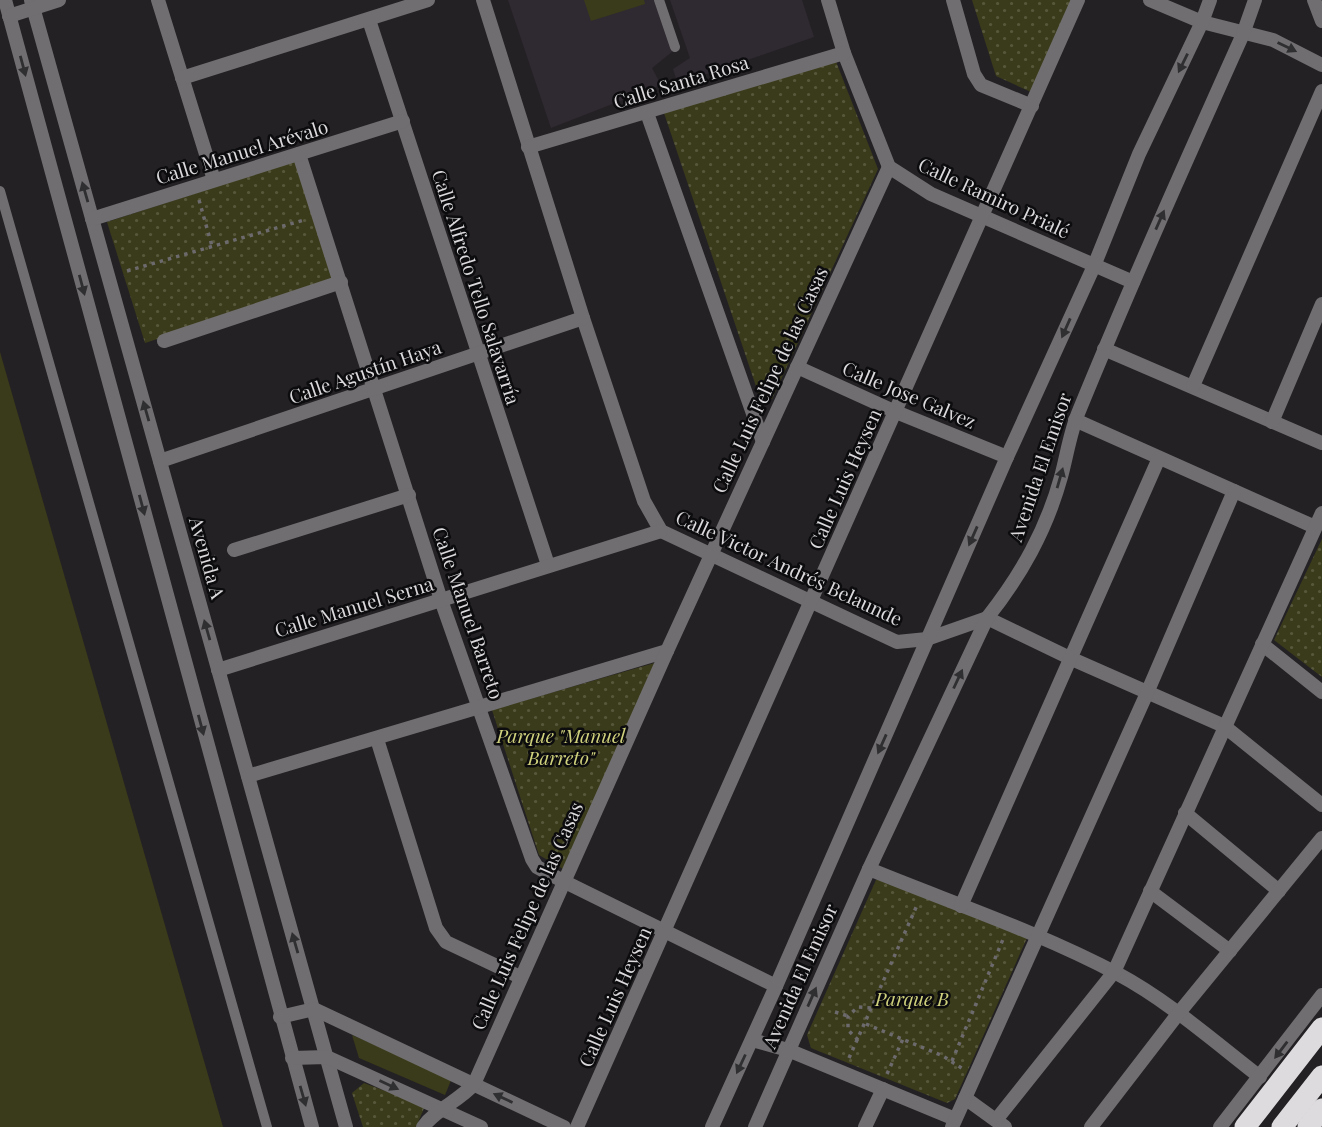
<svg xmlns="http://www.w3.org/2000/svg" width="1322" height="1127" viewBox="0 0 1322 1127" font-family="'Playfair Display',serif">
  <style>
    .built { fill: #2f2931 }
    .grass { fill: #3a3b1a }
    .park { fill: url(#park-dots) }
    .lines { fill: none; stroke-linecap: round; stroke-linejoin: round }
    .path { stroke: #6d6a6d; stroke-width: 3.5; stroke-dasharray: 3.5 5; stroke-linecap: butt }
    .lane { stroke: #706e70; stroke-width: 10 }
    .street { stroke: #706e70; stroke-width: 14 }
    .highway { stroke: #dedbdf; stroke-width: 21 }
    .oneway { fill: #2f2e30 }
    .labels { text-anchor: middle; stroke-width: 5; stroke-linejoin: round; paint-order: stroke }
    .street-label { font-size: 19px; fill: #dbd9db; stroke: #0c0b0d }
    .park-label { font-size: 19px; font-style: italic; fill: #cfd17d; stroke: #0c0b0d }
  </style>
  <defs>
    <pattern id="park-dots" width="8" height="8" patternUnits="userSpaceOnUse" patternTransform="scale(1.75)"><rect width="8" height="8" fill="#3a3b1a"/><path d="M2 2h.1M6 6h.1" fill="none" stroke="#56573b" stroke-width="1.8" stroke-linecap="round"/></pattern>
  </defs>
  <rect width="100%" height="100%" fill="#242124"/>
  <!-- built -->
  <g class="built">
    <path d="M508 0H655L673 51 652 68 661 85 551 128Z"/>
    <path d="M670 0H802L814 37 678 84 673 69 690 58Z"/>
  </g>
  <!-- grass -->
  <g class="grass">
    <path d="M584 0H644L645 4 591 21Z"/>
    <path d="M0 352 223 1127H0Z"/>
    <path d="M352 1035 452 1078 445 1095 359 1058Z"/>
  </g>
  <!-- park -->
  <g class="park">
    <path d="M972 0H1072L1031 92 996 76Z"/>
    <path d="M835 59 878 169 772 399 761 401 664 113Z"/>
    <path d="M295 161 334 281 145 343 107 222Z"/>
    <path d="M1322 539V677L1274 640Z"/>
    <path d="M658 662 565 870 539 855 492 710Z"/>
    <path d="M885 877 1027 938 955 1099 947 1103 811 1048 807 1035 876 880Z"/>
    <path d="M364 1083 425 1106 416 1127H363L352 1093Z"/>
  </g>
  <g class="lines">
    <!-- path -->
    <g class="path">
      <path d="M199 200 212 246"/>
      <path d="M127 271 304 220"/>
      <path d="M204 560 220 555"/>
      <path d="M835 1012 848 1016"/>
      <path d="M866 1024 943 1056 963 1069"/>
      <path d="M858 1040 848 1030V1016L858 1007 872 1008"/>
      <path d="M849 1058 918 903"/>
      <path d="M952 1061 1004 937"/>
      <path d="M887 1074 903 1039"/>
    </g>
    <!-- lane -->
    <g class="lane">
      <path d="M659 0 675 47"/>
      <path d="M0 191 267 1127"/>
    </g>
    <!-- street -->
    <g class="street">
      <path d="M5 0 312 1127"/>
      <path d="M31 0 346 1127"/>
      <path d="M158 0 214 180"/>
      <path d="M483 0 583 318 644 501 661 531 897 642 927 639 987 618 1072 659 1224 726 1322 805"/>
      <path d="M828 0 844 53 889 167 931 194 1133 282"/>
      <path d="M953 0 974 74 981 85 1032 106"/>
      <path d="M1150 0 1202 22 1273 40 1322 65"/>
      <path d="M1314 0 1322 21"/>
      <path d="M9 16 59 0"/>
      <path d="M369 20 548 565"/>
      <path d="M182 78 428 0"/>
      <path d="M647 113 763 442"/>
      <path d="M528 147 844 53"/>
      <path d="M299 154 441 600 532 859 537 867 563 881 776 986"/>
      <path d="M92 219 403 121"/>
      <path d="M164 341 341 282"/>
      <path d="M1104 349 1322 443"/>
      <path d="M797 367 896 412 1007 457"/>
      <path d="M1193 386 1322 91"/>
      <path d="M1075 420 1315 527"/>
      <path d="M1272 422 1322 304"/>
      <path d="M160 461 583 318"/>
      <path d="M234 550 409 495"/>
      <path d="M1262 644 1322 692"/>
      <path d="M218 670 661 531"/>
      <path d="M377 739 436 928 446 942 520 977"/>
      <path d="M248 776 667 651"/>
      <path d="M1185 813 1279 891"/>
      <path d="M869 869C952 903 1039 932 1118 974 1167 1000 1216 1043 1260 1077"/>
      <path d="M1150 891 1230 951"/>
      <path d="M961 906 1159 458"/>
      <path d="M280 1017 314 1009 564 1127"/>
      <path d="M752 1040 788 1050 955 1119"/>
      <path d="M292 1058 327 1057 481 1127"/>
      <path d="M965 1098 1005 1127"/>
      <path d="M996 1120 1114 972 1322 513"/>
      <path d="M423 1127C436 1109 459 1101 474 1084L667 651 889 167"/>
      <path d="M577 1127 1078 0"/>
      <path d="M712 1127 776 986 1007 457 1094 266 1139 154 1202 22 1210 0"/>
      <path d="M755 1127 869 869 987 618C1021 575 1046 531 1061 477 1067 455 1070 432 1079 411 1131 284 1187 159 1243 34L1255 0"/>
      <path d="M865 1127 883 1089"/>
      <path d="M952 1127 1147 693 1234 491"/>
      <path d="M1091 1127 1178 1014 1322 838"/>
      <path d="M1220 1127 1322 995"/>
    </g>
    <!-- highway -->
    <g class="highway">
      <path d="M1245 1127 1322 1028"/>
      <path d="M1282 1127 1322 1076"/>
      <path d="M1308 1127 1322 1109"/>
    </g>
  </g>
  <!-- one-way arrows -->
  <defs><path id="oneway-solid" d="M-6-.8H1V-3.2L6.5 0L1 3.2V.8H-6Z" transform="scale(1.75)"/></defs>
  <g class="oneway">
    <use href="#oneway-solid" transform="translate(1287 47) rotate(26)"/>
    <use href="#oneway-solid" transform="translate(1183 63) rotate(116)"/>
    <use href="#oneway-solid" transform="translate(23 66) rotate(75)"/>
    <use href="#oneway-solid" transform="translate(85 192) rotate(-106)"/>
    <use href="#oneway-solid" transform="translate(1160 220) rotate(-66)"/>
    <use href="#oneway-solid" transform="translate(82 285) rotate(75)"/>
    <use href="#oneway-solid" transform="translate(1066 328) rotate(114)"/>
    <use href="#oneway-solid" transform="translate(146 411) rotate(-106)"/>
    <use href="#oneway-solid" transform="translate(1060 478) rotate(-74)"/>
    <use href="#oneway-solid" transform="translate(142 505) rotate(75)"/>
    <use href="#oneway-solid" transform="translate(973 536) rotate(114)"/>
    <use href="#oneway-solid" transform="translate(207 630) rotate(-106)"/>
    <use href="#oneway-solid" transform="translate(958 679) rotate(-65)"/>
    <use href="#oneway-solid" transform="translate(201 725) rotate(75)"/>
    <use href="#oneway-solid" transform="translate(882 744) rotate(114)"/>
    <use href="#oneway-solid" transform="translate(295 943) rotate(-106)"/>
    <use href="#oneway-solid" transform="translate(812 997) rotate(-66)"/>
    <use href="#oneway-solid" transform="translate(1281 1050) rotate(127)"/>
    <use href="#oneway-solid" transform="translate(741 1064) rotate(115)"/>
    <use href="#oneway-solid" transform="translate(389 1085) rotate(25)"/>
    <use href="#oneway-solid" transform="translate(303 1096) rotate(74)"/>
    <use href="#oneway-solid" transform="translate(503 1098) rotate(-155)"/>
  </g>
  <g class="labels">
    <!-- street labels -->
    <g class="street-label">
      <text transform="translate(681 82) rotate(-17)" y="7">Calle Santa Rosa</text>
      <text transform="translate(242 152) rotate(-17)" y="7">Calle Manuel Arévalo</text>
      <text transform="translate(994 198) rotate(25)" y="7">Calle Ramiro Prialé</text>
      <text transform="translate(476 287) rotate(72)" y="7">Calle Alfredo Tello Salavarría</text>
      <text transform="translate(365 372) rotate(-19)" y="7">Calle Agustín Haya</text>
      <text transform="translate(770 380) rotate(-65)" y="7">Calle Luis Felipe de las Casas</text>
      <text transform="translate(909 395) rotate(23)" y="7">Calle Jose Galvez</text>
      <text transform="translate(1040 467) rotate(-71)" y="7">Avenida El Emisor</text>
      <text transform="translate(845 479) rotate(-66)" y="7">Calle Luis Heysen</text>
      <text transform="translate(207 558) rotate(74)" y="7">Avenida A</text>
      <text transform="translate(789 568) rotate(25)" y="7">Calle Victor Andrés Belaunde</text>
      <text transform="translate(354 607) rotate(-17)" y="7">Calle Manuel Serna</text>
      <text transform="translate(468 613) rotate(71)" y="7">Calle Manuel Barreto</text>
      <text transform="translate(527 916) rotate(-66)" y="7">Calle Luis Felipe de las Casas</text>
      <text transform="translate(800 976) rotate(-66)" y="7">Avenida El Emisor</text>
      <text transform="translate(615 997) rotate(-66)" y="7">Calle Luis Heysen</text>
    </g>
    <!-- park labels -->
    <g class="park-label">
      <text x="561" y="743">Parque "Manuel<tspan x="561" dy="22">Barreto"</tspan></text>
      <text x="912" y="1006">Parque B</text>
    </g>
  </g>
</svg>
